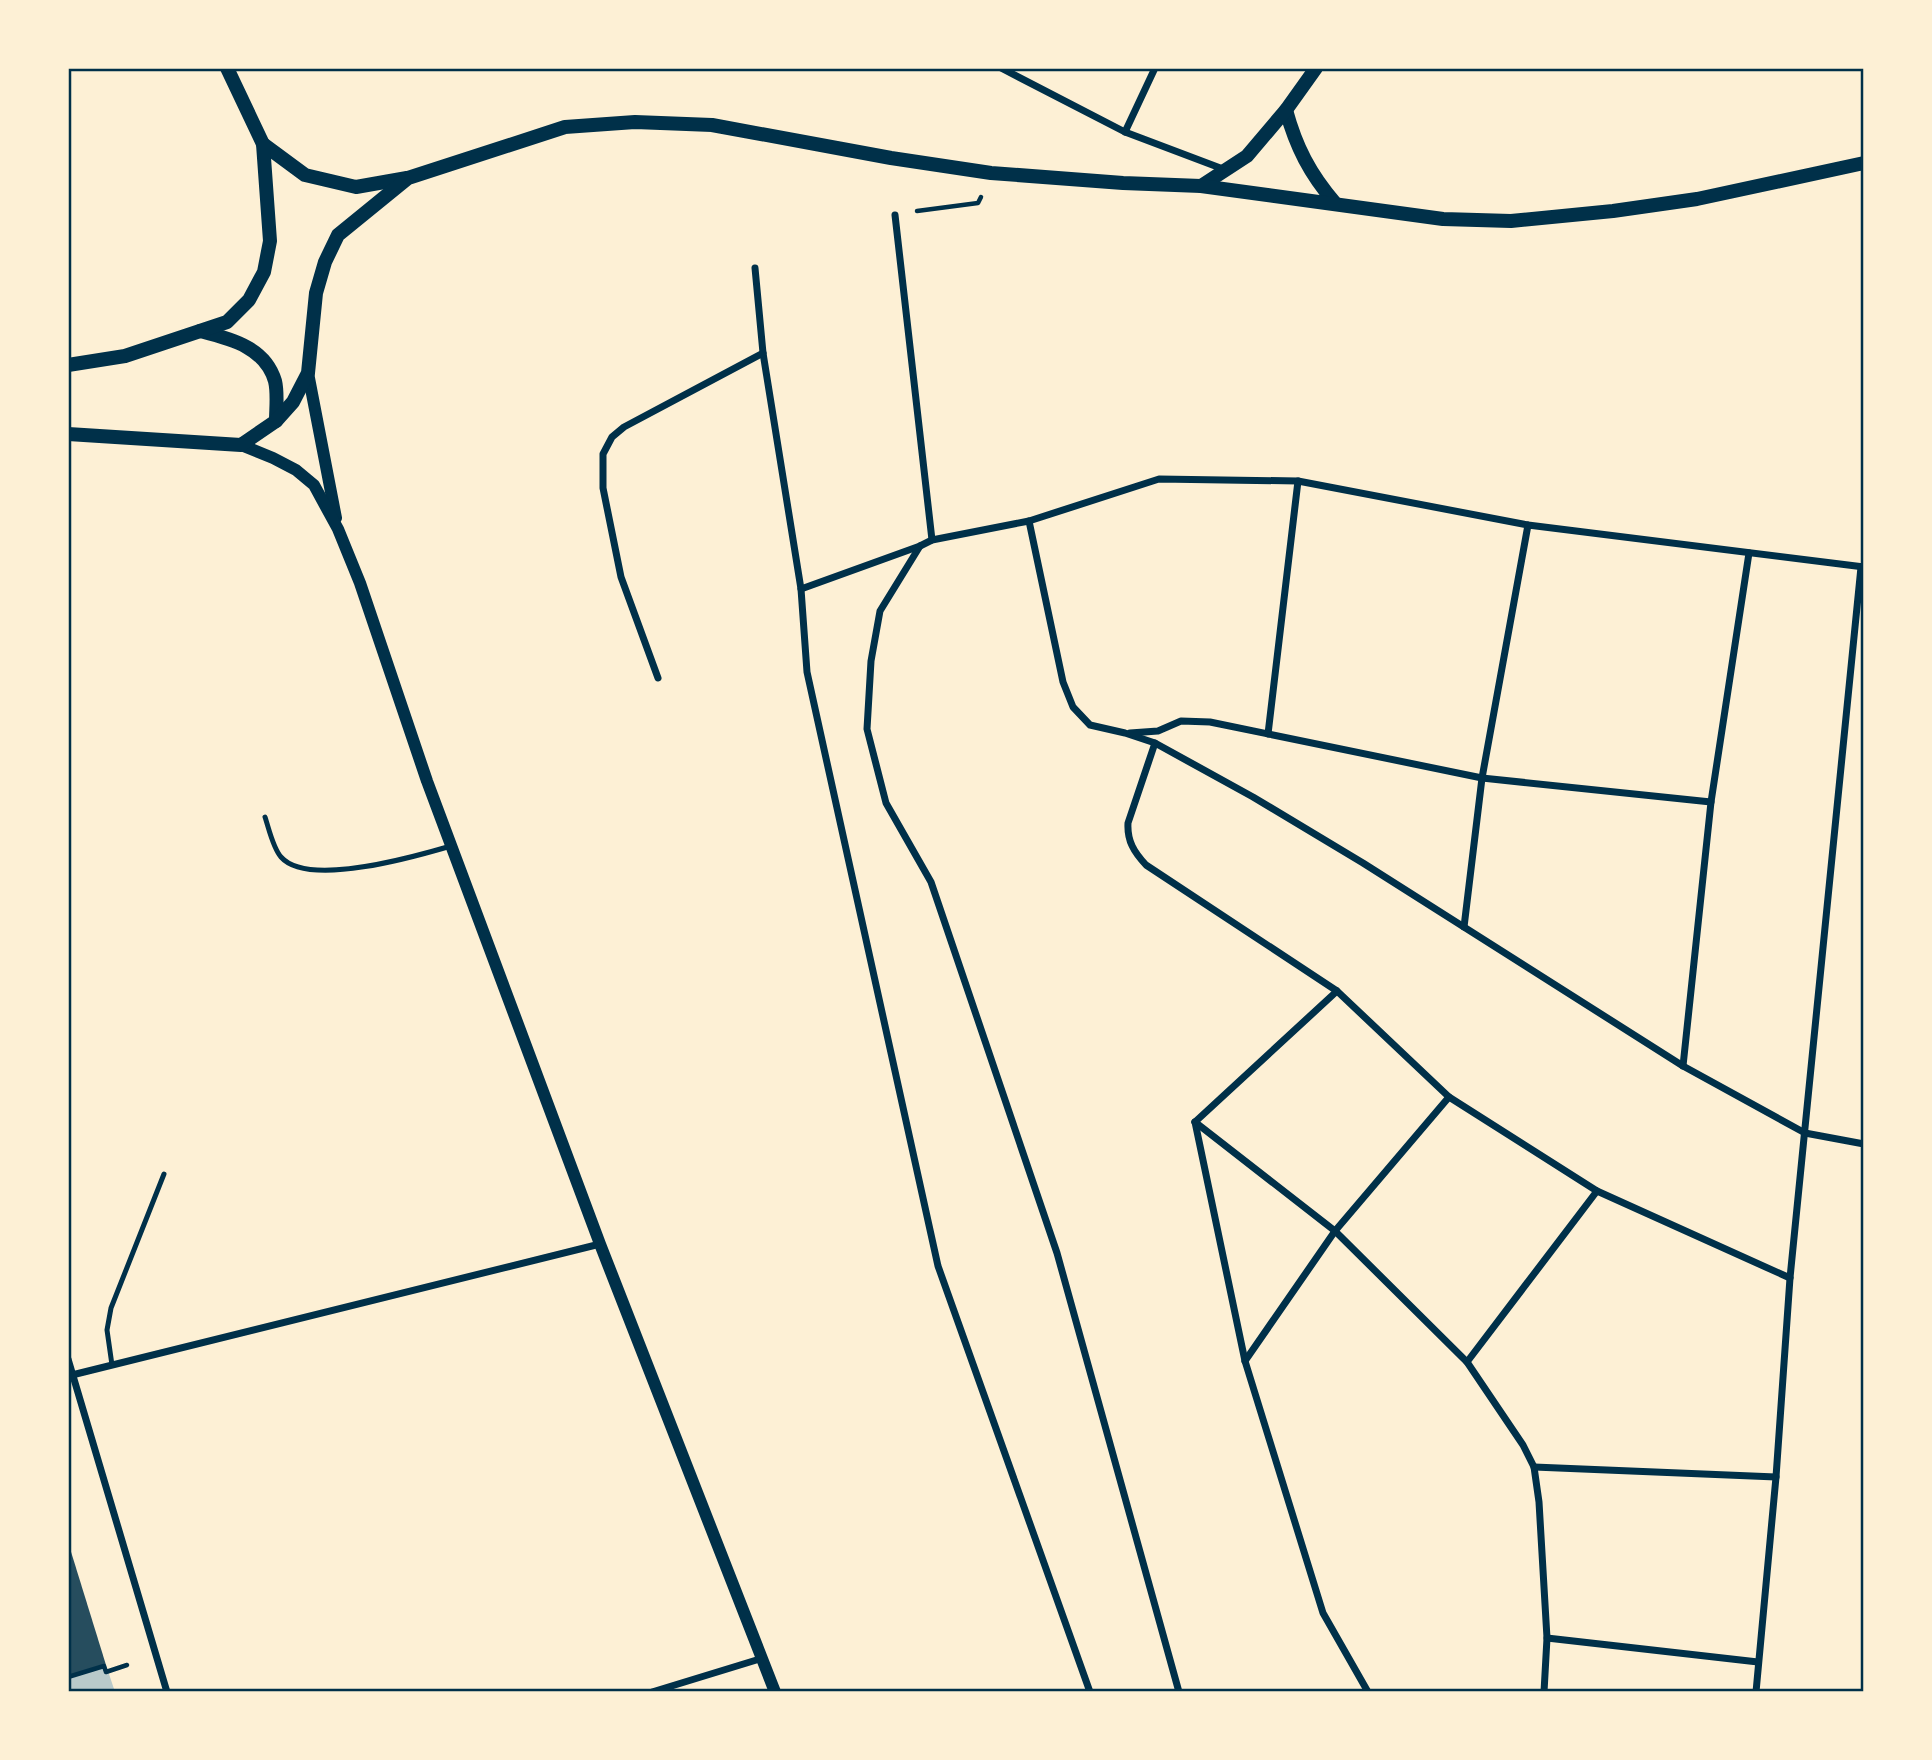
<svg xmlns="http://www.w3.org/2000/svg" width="1932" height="1760" viewBox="0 0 1932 1760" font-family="Georgia,serif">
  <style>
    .green { fill: #b9caca }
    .building { fill: #264d5e }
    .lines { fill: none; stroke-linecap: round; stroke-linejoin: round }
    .path { stroke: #003049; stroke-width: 4.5 }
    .service { stroke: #003049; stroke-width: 5 }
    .minor { stroke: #003049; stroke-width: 7 }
    .tertiary { stroke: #003049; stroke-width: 12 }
    .secondary { stroke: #003049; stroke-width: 14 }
    .neatline { fill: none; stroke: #003049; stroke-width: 2.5 }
  </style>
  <rect width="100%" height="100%" fill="#fdf0d5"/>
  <!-- green -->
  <path class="green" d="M106 1665 115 1692H68V1677Z"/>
  <!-- building -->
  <path class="building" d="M68 1542 106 1665 68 1677Z"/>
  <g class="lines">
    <!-- path -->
    <g class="path">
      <path d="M917 211 978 203 981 197"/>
      <path d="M68 1677 104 1666 106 1672 127 1665"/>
    </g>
    <!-- service -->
    <g class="service">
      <path d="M265 817C269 829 273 848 281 857 308 888 417 856 451 846"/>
      <path d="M112 1365 107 1330 111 1308 164 1174"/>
    </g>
    <!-- minor -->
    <g class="minor">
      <path d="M1001 68 1125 132 1223 169"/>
      <path d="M1125 132 1155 68"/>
      <path d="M895 215 932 540"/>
      <path d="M755 268 763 353 801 589 807 672 938 1266 1090 1692"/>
      <path d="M1029 521 1063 682 1073 707 1090 725 1125 733 1155 743 1253 797 1363 863 1683 1066 1805 1133 1864 1144"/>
      <path d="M920 546 880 611 871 661 867 729 886 803 931 882 1057 1253 1179 1692"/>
      <path d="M801 589 920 546 932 540 1029 521 1159 479 1298 481 1528 525 1864 567"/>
      <path d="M658 678 621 577 603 488V454L612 437 624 427 763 353"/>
      <path d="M1130 733 1158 731 1181 721 1210 722 1482 778 1711 802"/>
      <path d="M1268 734 1298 481"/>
      <path d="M1155 743 1128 823C1127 841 1134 852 1146 865L1337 991 1449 1097 1597 1191 1790 1278"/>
      <path d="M1464 927 1482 778 1528 525"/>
      <path d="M1683 1066 1711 802 1749 553"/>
      <path d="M1195 1122 1335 1231 1467 1362 1523 1445 1534 1467 1539 1502 1547 1638 1544 1692"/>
      <path d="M1195 1122 1245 1361 1323 1613 1368 1692"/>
      <path d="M1195 1122 1337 991"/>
      <path d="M68 1359 167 1692"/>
      <path d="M1245 1361 1335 1231 1449 1097"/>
      <path d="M1467 1362 1597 1191"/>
      <path d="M68 1376 600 1244"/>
      <path d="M1534 1467 1776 1477"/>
      <path d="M1547 1638 1758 1662"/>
      <path d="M652 1692 763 1658"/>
      <path d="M1756 1692 1776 1477 1790 1278 1861 567"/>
    </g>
    <!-- tertiary -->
    <g class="tertiary">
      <path d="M308 373 336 518"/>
      <path d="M241 445 273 458 296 470 314 485 338 529 360 583 427 781 600 1244 775 1692"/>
    </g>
    <!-- secondary -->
    <g class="secondary">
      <path d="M1286 110C1296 147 1310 174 1335 203"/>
      <path d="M263 144 305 175 356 187 407 178"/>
      <path d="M1201 186 1247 156 1286 110 1316 68"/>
      <path d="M200 331C231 339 265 347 275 381 278 393 276 409 276 421"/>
      <path d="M68 365 125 356 227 322 249 300 264 272 270 241 263 144 227 68"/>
      <path d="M68 434 241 445 276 421 293 402 308 373 316 293 325 262 338 235 408 178 565 127 635 122 712 125 891 158 991 173 1123 183 1201 186 1443 219 1511 221 1613 211 1697 199 1864 163"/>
    </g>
  </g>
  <!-- border -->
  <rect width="1932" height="1760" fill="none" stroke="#fdf0d5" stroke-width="140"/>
  <rect x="70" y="70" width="1792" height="1620" class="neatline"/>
</svg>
